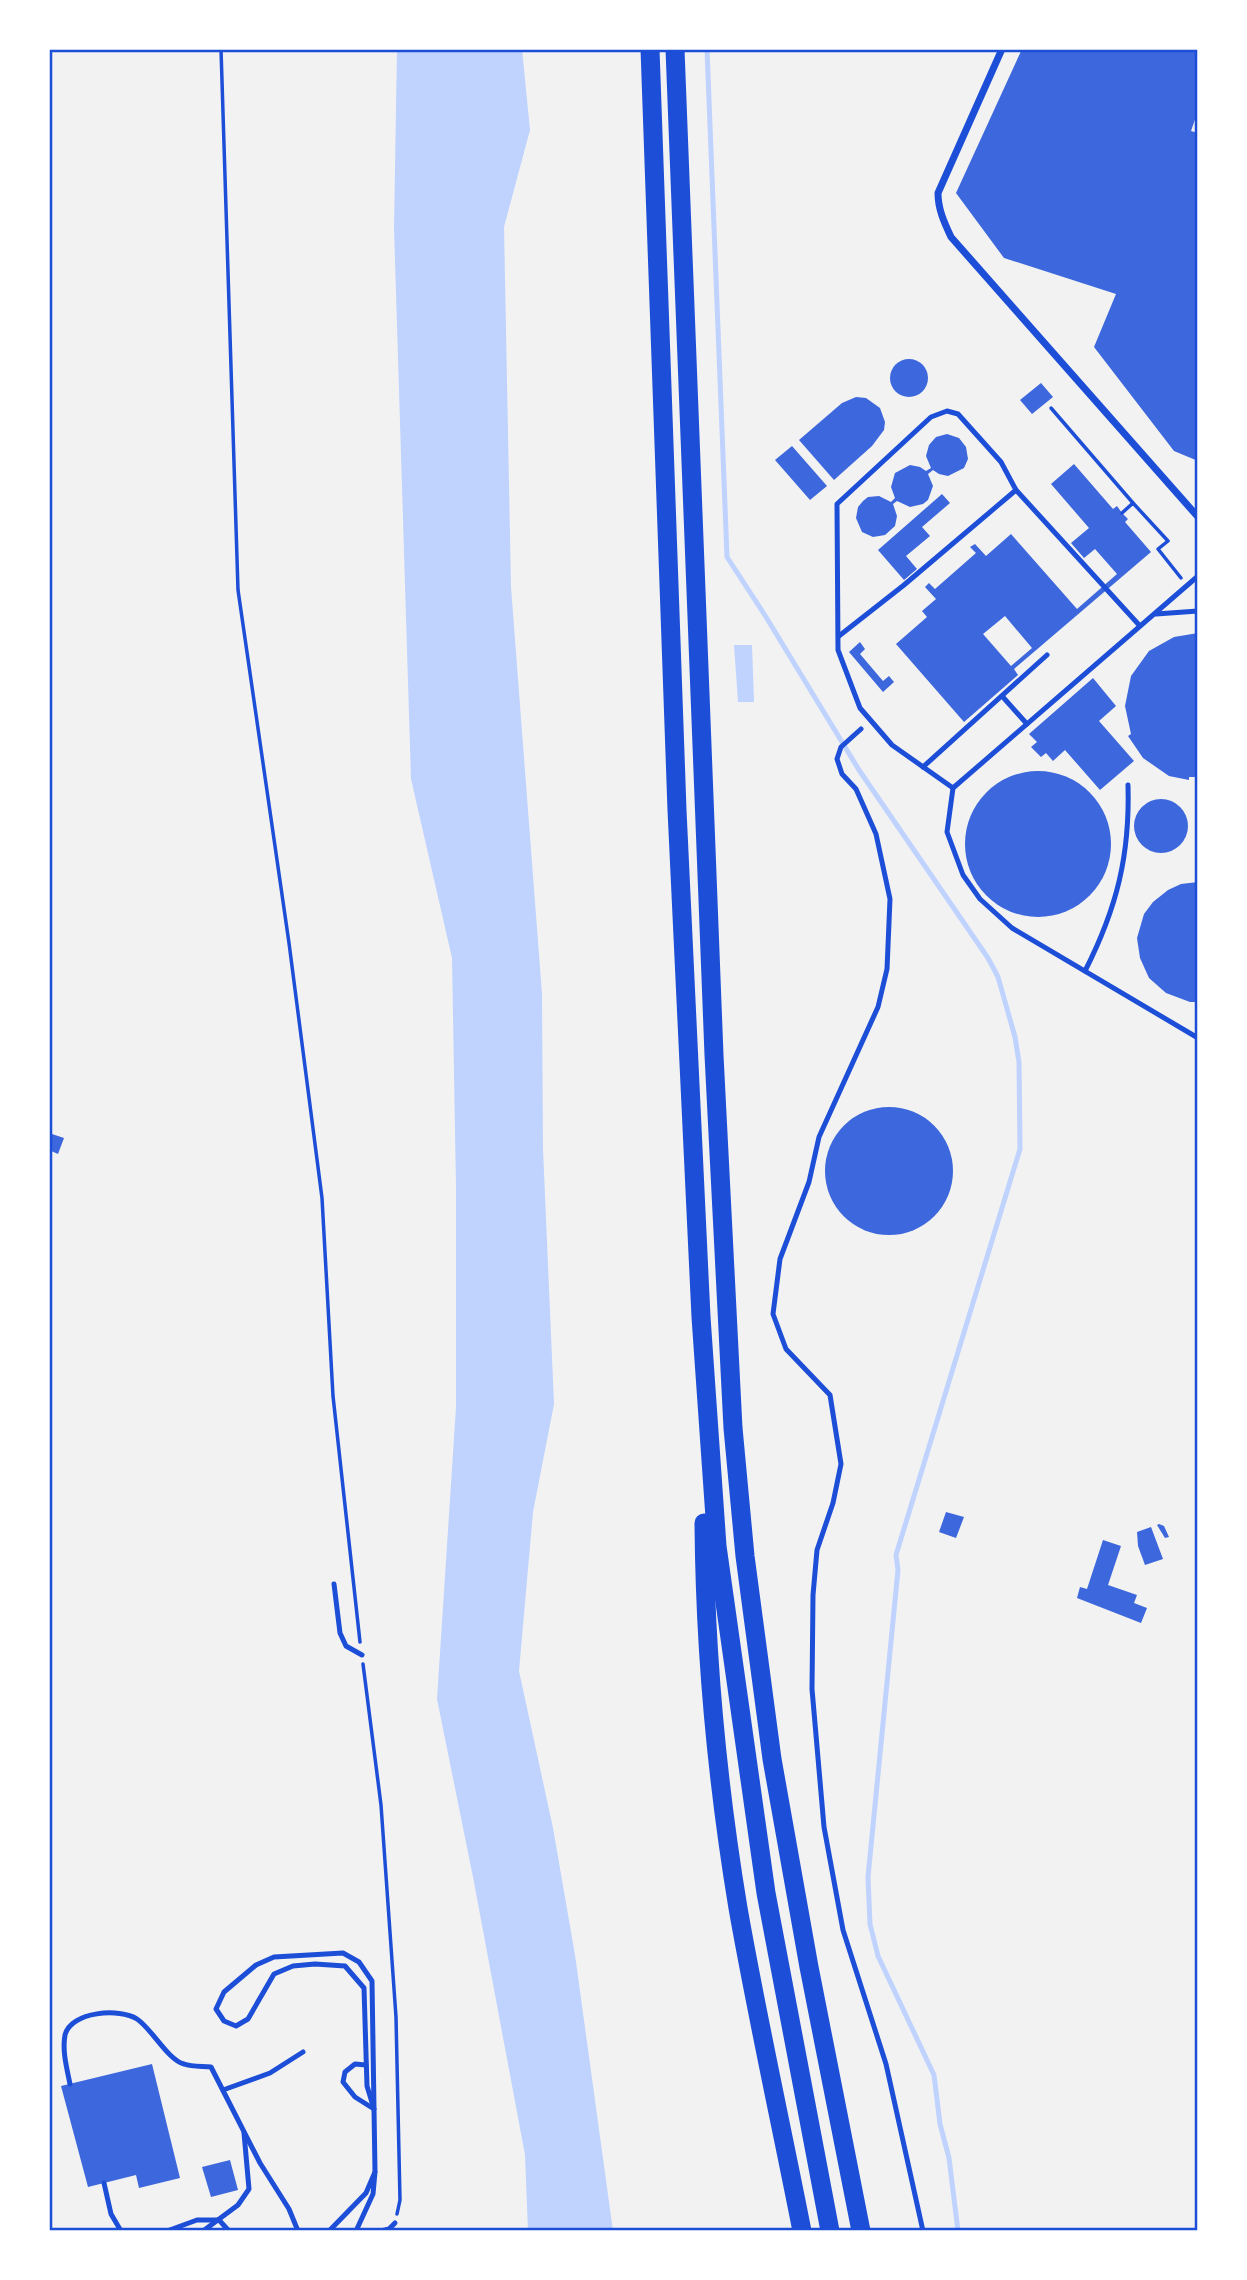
<svg xmlns="http://www.w3.org/2000/svg" width="1247" height="2280" viewBox="0 0 1247 2280" font-family="'IBM Plex Serif',serif">
  <style>
    .water { fill: #bfd3fe }
    .lines { fill: none; stroke-linecap: round; stroke-linejoin: round }
    .stream { stroke: #bfd3fe; stroke-width: 5 }
    .building { fill: #3d67dc; fill-rule: evenodd }
    .path { stroke: #1d4ed8; stroke-width: 3.5 }
    .service { stroke: #1d4ed8; stroke-width: 5 }
    .minor { stroke: #1d4ed8; stroke-width: 7 }
    .trunk { stroke: #1d4ed8; stroke-width: 19 }
    .neatline { fill: none; stroke: #1d4ed8; stroke-width: 2.5 }
  </style>
  <rect width="100%" height="100%" fill="#f2f2f2"/>
  <!-- water -->
  <g class="water">
    <path d="M397 49H522L530 130 504 227 511 587 542 994 543 1149 554 1404 533 1512 519 1671 553 1828 575 1955 613 2231H528L525 2155 473 1877 437 1699 456 1407V1187L452 958 411 779 394 228Z"/>
    <path d="M734 645H752L754 702H738Z"/>
  </g>
  <g class="lines">
    <!-- stream -->
    <path class="stream" d="M707 49 727 557 766 617 859 770 988 958 998 977 1015 1037 1019 1062 1020 1149 896 1555 898 1570 868 1877 870 1924 878 1956 934 2075 940 2124 949 2158 958 2231"/>
  </g>
  <!-- building -->
  <g class="building">
    <path d="M1022 49H1198V111L1191 131 1198 133V461L1174 451 1094 347 1116 294 1004 258 956 193Z"/>
    <circle cx="909" cy="378" r="19"/>
    <path d="M1041 383 1053 397 1032 414 1020 400Z"/>
    <path d="M856 397 866 398 880 408 885 422 884 430 872 446 834 480 799 440 842 403Z"/>
    <path d="M947 434 959 438 966 447 968 459 964 468 948 476 939 474 933 470 928 474 933 486 928 500 923 504 910 507 897 501 893 504 897 516 895 526 885 535 873 537 862 532 856 518 858 507 863 501 868 497 879 496 891 502 895 498 891 487 895 473 910 465 920 467 926 471 931 468 926 456 929 445 936 437Z"/>
    <path d="M792 446 827 486 810 500 775 460Z"/>
    <path d="M1074 464 1113 509 1117 506 1122 513 1128 519 1125 522 1151 552 1014 669 1018 675 964 722 896 644 927 617 922 611 936 599 925 587 929 583 935 589 976 553 970 547 975 544 986 556 1011 534 1077 609 1117 574 1095 549 1084 558 1071 543 1089 528 1051 484ZM1005 616 1032 648 1011 666 983 634Z"/>
    <path d="M942 494 950 503 922 527 930 536 906 556 917 569 904 580 878 550Z"/>
    <path d="M1198 633V777H1189V780L1169 776 1143 758 1128 736 1131 734 1125 706 1131 676 1149 651 1174 637Z"/>
    <path d="M860 642 865 649 860 654 883 681 889 676 894 682 883 692 849 652Z"/>
    <path d="M1093 678 1116 706 1099 721 1134 761 1100 790 1065 750 1053 761 1046 753 1041 757 1031 747 1037 742 1029 734Z"/>
    <circle cx="1038" cy="844" r="73"/>
    <circle cx="1161" cy="826" r="27"/>
    <path d="M1198 882V1002H1190L1166 993 1149 978 1140 958 1137 938 1144 914 1153 902 1168 890 1181 884Z"/>
    <circle cx="889" cy="1171" r="64"/>
    <path d="M49 1133 64 1138 58 1154 49 1150Z"/>
    <path d="M946 1512 964 1517 956 1538 939 1532Z"/>
    <path d="M1159 1524 1164 1526 1169 1537 1165 1538 1157 1525Z"/>
    <path d="M1151 1527 1163 1559 1145 1565 1138 1546 1137 1532Z"/>
    <path d="M1103 1540 1121 1546 1108 1585 1137 1595 1134 1603 1147 1608 1141 1623 1077 1598 1080 1587 1087 1589Z"/>
    <path d="M152 2064 180 2178 139 2188 136 2175 88 2187 61 2086Z"/>
    <path d="M230 2160 238 2190 211 2197 202 2167Z"/>
  </g>
  <g class="lines">
    <!-- path -->
    <g class="path">
      <path d="M221 49 238 590 289 943 322 1198 333 1396 360 1642"/>
      <path d="M1051 408 1133 503"/>
      <path d="M1122 513 1133 503 1168 541 1158 549 1181 578"/>
      <path d="M363 1664 381 1805 396 2017 400 2200 397 2214"/>
    </g>
    <!-- service -->
    <g class="service">
      <path d="M1198 576 953 788 947 832 963 875 980 899 1012 928 1198 1038"/>
      <path d="M1156 614 1198 611"/>
      <path d="M839 636 904 585 1016 490"/>
      <path d="M1002 696 1027 724"/>
      <path d="M861 729 841 747 837 759 842 774 856 789 876 834 890 899 887 969 878 1007 819 1137 809 1182 780 1259 773 1314 786 1349 830 1395 841 1464 833 1503 817 1550 813 1595 812 1689 824 1827 843 1930 886 2064 923 2231"/>
      <path d="M923 767 1047 655"/>
      <path d="M953 788 892 745 860 708 838 650 837 504 931 417 947 411 958 414 1001 462 1016 490 1140 626"/>
      <path d="M1085 971C1117 908 1130 855 1128 785"/>
      <path d="M334 1584 340 1633 346 1646 362 1655"/>
      <path d="M366 2065 355 2064 345 2072 343 2082 355 2097 374 2109"/>
      <path d="M70 2084C67 2069 62 2051 65 2035 71 2011 120 2008 137 2019 152 2029 168 2060 184 2064 192 2067 203 2066 211 2067L260 2163 289 2209 298 2231"/>
      <path d="M223 2090 270 2073 303 2052"/>
      <path d="M374 2109 367 2086 364 1988 345 1966 315 1964 293 1966 274 1974 248 2019 236 2026 224 2021 216 2009 224 1992 256 1965 274 1957 343 1953 359 1962 372 1981 375 2172"/>
      <path d="M104 2183 111 2214 121 2231"/>
      <path d="M167 2231 197 2220H219L229 2231"/>
      <path d="M203 2231 238 2205 249 2189 244 2133"/>
      <path d="M329 2231 366 2193 375 2172 373 2194 356 2231"/>
      <path d="M381 2231 389 2229 395 2223"/>
    </g>
    <!-- minor -->
    <path class="minor" d="M1002 49 938 193C938 209 944 222 951 237L1198 517"/>
    <!-- trunk -->
    <g class="trunk">
      <path d="M650 49 677 810 701 1317 717 1546 766 1893 830 2231"/>
      <path d="M675 49 714 1055 733 1428 745 1556 772 1759 809 1967 861 2231"/>
      <path d="M704 1523C705 1652 717 1781 738 1908 757 2016 781 2124 802 2231"/>
    </g>
  </g>
  <!-- border -->
  <rect width="1247" height="2280" fill="none" stroke="#ffffff" stroke-width="102"/>
  <rect x="51" y="51" width="1145" height="2178" class="neatline"/>
</svg>
